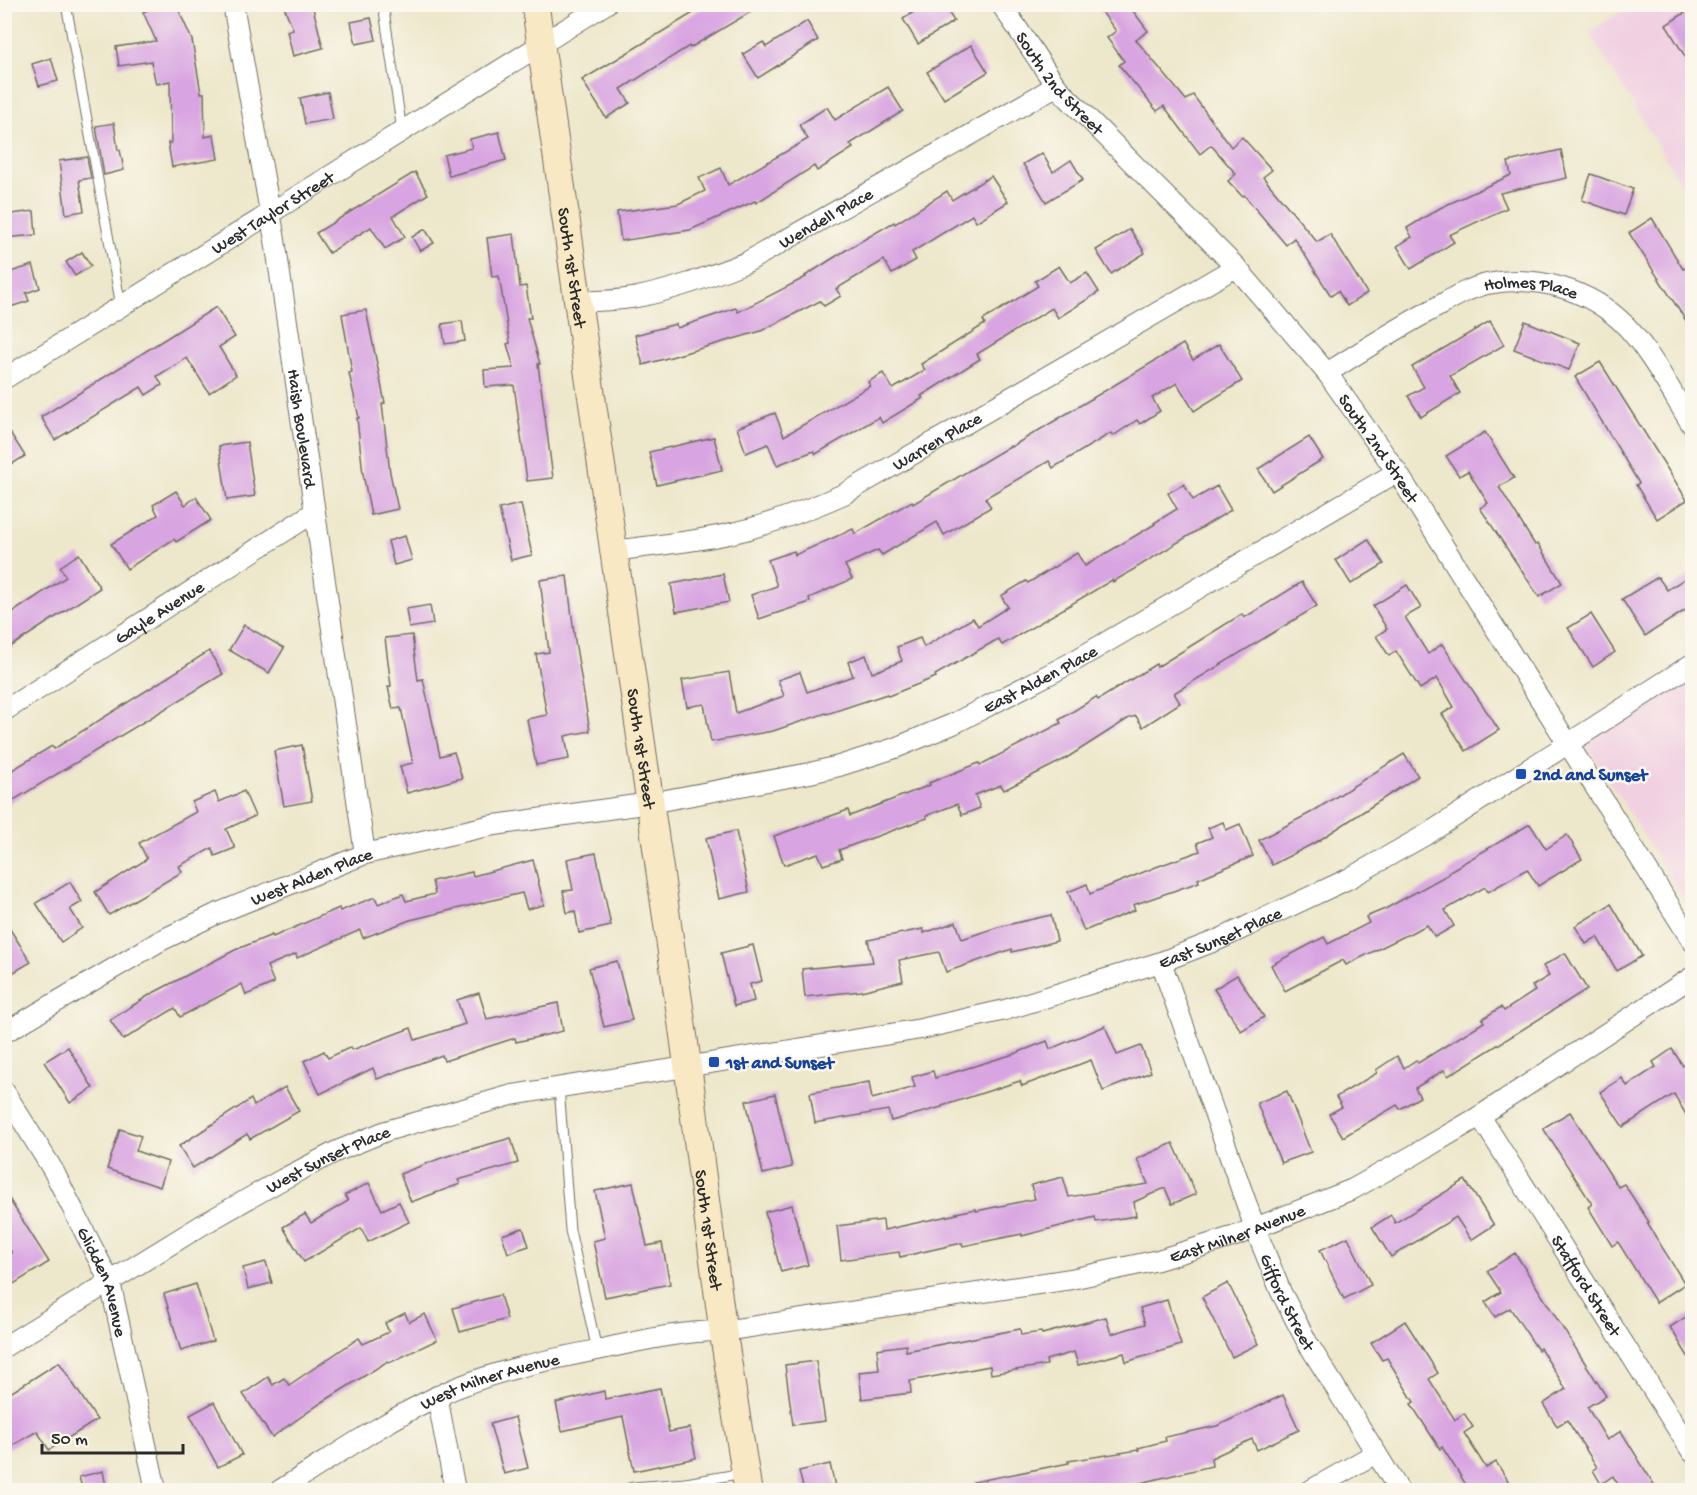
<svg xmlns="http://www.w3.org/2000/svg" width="1697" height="1495" viewBox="0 0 1697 1495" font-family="'Gochi Hand',sans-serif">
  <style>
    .built { fill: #f1d0e2 }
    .building { fill: #d8a4e1 }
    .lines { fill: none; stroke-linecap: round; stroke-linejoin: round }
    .lane-casing { stroke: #6f6d63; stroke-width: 11 }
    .street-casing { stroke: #6f6d63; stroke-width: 22 }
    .secondary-casing { stroke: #6f6d63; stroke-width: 29 }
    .lane { stroke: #fff; stroke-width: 9 }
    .street { stroke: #fff; stroke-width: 20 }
    .secondary { stroke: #f8e8c3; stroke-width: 27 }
    .transit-dot { fill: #1a4fb4; stroke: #fbf7ec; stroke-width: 2 }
    .labels { text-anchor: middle; stroke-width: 5; stroke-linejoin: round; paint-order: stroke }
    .street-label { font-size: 18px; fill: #2b2b2b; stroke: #fbf7ec }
    .transit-label { font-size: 18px; font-weight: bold; fill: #164399; stroke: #fbf7ec; text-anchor: start }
  </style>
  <rect width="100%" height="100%" fill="#fbf7ec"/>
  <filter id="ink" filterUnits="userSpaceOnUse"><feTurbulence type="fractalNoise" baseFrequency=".0167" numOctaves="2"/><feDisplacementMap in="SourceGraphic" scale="12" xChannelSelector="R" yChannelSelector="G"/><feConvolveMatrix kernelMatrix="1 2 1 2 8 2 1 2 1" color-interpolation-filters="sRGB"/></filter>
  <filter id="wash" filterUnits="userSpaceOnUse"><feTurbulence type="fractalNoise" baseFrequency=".008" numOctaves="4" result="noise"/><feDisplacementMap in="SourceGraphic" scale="24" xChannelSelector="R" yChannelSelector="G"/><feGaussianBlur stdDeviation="1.35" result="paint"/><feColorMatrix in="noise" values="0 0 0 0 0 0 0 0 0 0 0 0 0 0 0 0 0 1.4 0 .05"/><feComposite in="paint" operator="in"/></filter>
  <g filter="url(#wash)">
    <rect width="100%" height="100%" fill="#ede7cb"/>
    <!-- built -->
    <g class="built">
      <path d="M1632 5H1692V202L1589 32Z"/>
      <path d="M1692 675V912L1586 744Z"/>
    </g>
    <g id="blocks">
      <!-- building -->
      <g class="building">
        <path d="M161 4H176L192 40 201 93H204L205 137 214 135 218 159 172 167 168 143H171L170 81 156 84 151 61 119 66 116 47 156 41 143 12Z"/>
        <path d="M283 4H312L323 48 293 56 287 31 293 29Z"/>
        <path d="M708 4H764L690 48 689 46 621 89 630 103 606 118 582 80Z"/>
        <path d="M926 4H943L954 21 918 44 903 19Z"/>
        <path d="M1096 4H1128L1148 31 1136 40 1186 100 1193 95 1231 147 1242 137 1272 170 1263 177 1317 242 1330 234 1367 293 1347 306 1338 291 1331 296 1294 238 1286 245 1244 195 1242 196 1228 181 1236 174 1211 145 1200 154 1164 106 1157 111 1119 65 1124 61 1107 38 1116 31Z"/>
        <path d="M1692 8V68L1666 25Z"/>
        <path d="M371 18 376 40 356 44 351 22Z"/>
        <path d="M807 21 818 40 758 78 743 54 763 42 766 47Z"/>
        <path d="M971 45 988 72 944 99 927 72Z"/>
        <path d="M51 58 58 81 39 86 32 64Z"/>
        <path d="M888 87 903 111 850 144 853 148 817 171 814 166 756 203 755 201 690 230 621 241 617 212 678 204 705 191 699 178 721 168 728 185 808 139 799 125 827 107 835 120Z"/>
        <path d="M328 92 333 119 305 124 300 98Z"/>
        <path d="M114 123 118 150H120L124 170 104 175 96 126Z"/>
        <path d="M499 132 506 160 449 176 444 155 472 148 470 139Z"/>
        <path d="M1561 150 1567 178 1500 193 1507 208 1449 235 1454 242 1411 269 1397 246 1412 237 1407 228 1440 208 1511 175 1508 162Z"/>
        <path d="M1042 153 1053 172 1071 160 1083 180 1046 202 1023 164Z"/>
        <path d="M87 157 91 178 79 180 84 211 66 214 59 161Z"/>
        <path d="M415 172 428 194 393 216 405 237 385 249 371 227 329 253 316 233Z"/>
        <path d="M1591 174 1633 189 1624 215 1582 200Z"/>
        <path d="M991 176 1008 202 976 222 972 215 912 252 916 260 892 274 884 260 836 289 841 296 824 306 820 301 761 331 643 365 635 335 676 324 677 328 736 308 738 312 806 277 805 276 846 250 894 222 895 224 947 191 952 200Z"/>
        <path d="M34 211 36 235 4 238V215Z"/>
        <path d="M1652 218 1683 269 1685 268 1692 280V330L1629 233Z"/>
        <path d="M425 229 434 243 420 251 412 237Z"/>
        <path d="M1130 229 1145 253 1111 274 1096 250Z"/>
        <path d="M514 234 520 287 526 286 531 318H527L540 364H538L553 478 527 481 514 385 485 387 484 370 514 368 507 344 510 343 499 276 492 277 487 238Z"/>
        <path d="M82 252 91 266 75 276 66 262Z"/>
        <path d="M33 265 40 288 26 293 29 301 4 309V274Z"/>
        <path d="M1059 266 1070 283 1087 273 1099 292 1058 318 1052 308 977 354 980 359 921 396 923 398 882 423 879 417 816 454 814 451 777 465 768 444 746 453 737 428 775 413 784 436 870 386 868 382 883 373 893 389 925 370 921 364 985 324 983 320 1038 286 1035 281Z"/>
        <path d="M216 307 235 337 219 347 236 375 209 393 187 358 157 376 162 385 146 395 141 387 55 440 41 417Z"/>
        <path d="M366 310 385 403 382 404 390 473 398 509 371 515 363 474 357 418H359L349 373 352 372 342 314Z"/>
        <path d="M462 321 465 341 445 344 442 324Z"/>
        <path d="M1490 321 1504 345 1450 376 1460 393 1421 417 1408 396 1424 387 1412 367Z"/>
        <path d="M1525 321 1580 343 1569 370 1514 349Z"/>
        <path d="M1183 344 1193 360 1219 344 1242 381 1194 411 1177 383 1152 398 1160 411 1140 424 1137 420 1113 436 1111 433 1053 468 1049 461 985 498 991 507 944 535 937 522 882 555 878 550 845 565 852 579 809 598 810 602 759 619 751 595 777 586 768 560 794 551 795 555 853 529 855 534 912 501 913 504 1010 446 1011 447Z"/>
        <path d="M1600 362 1687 500 1657 519 1636 485 1639 483 1575 377Z"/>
        <path d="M4 423 25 456 4 469Z"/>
        <path d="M1485 432 1514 478 1499 487 1535 545 1538 544 1562 583 1539 597 1480 508 1488 503 1468 471 1459 476 1446 456Z"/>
        <path d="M714 437 722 470 657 485 649 452Z"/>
        <path d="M1309 437 1323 459 1272 491 1258 469Z"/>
        <path d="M247 442 255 496 227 500 219 446Z"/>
        <path d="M1184 484 1193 500 1217 486 1231 510 1113 582 1112 580 1002 645 998 639 935 675 936 677 888 696 887 694 827 714 826 713 773 731 711 742 704 704 687 707 682 680 729 672 736 713 784 696 778 680 800 672 807 692 853 676 848 662 866 655 872 673 902 661 897 647 920 638 924 647 973 618 978 626 1008 607 1001 596 1026 581 1028 583 1077 553 1085 566 1155 524 1154 523 1177 509 1168 493Z"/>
        <path d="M176 491 185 505 196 497 211 520 176 542 174 539 127 569 111 544 158 515 153 505Z"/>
        <path d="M521 504 532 555 511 560 499 509Z"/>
        <path d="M405 536 412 560 394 565 388 541Z"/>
        <path d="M1368 539 1384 564 1351 584 1336 560Z"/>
        <path d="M79 554 100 588 4 651V618L66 577 60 567Z"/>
        <path d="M723 574 729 602 676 612 671 584Z"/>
        <path d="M1692 574V606L1645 636 1622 599 1658 577 1667 590Z"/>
        <path d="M567 576 575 641 590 731 565 736 569 759 536 765 527 719 547 715 536 654 549 652 540 580Z"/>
        <path d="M1302 582 1317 606 1174 693 1180 703 1143 727 1136 716 1129 718 1065 759 1004 790 1001 785 975 795 980 808 962 815 957 804 926 816 927 818 839 850 842 859 823 865 818 853 784 865 774 836 848 810 850 816 930 785 929 783 979 763 980 765 1061 723 1059 720 1096 697 1098 700 1156 664 1157 667 1242 614 1244 618Z"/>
        <path d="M1407 585 1421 608 1405 617 1428 654 1442 644 1499 730 1466 751 1442 714 1454 707 1437 678 1420 689 1396 651 1389 656 1376 636 1387 629 1373 606Z"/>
        <path d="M430 605 433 624 409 628 406 609Z"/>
        <path d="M1591 614 1615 652 1593 667 1568 628Z"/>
        <path d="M244 625 284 648 269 673 229 650Z"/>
        <path d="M412 635 418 680 423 679 440 756 454 752 462 778 407 793 400 766 413 763 401 708 393 709 388 687 391 686 385 638Z"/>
        <path d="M209 651 223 674 4 806V775L52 746 54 749Z"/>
        <path d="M302 745 312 801 284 806 274 751Z"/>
        <path d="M1404 754 1418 776 1318 841 1272 865 1259 840 1312 812Z"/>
        <path d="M244 791 255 816 226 829 235 848 215 856 212 848 179 866 182 872 109 915 95 892 147 859 139 843 196 812 192 802 215 792 219 802Z"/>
        <path d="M1223 822 1226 830 1240 824 1253 856 1198 879 1199 882 1133 905 1135 910 1084 931 1068 892 1087 884 1090 894 1156 867 1200 851 1197 843 1212 837 1208 828Z"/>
        <path d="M1530 824 1546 849 1567 835 1582 859 1538 886 1527 869 1488 892 1485 887 1445 910 1454 926 1435 937 1427 925 1346 965 1343 960 1285 991 1271 965 1324 937 1328 944 1369 923 1366 917 1385 909 1449 874 1448 872Z"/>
        <path d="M736 831 749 892 719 899 706 838Z"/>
        <path d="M596 853 611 926 579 933 575 911 567 913 563 891 573 890 567 859Z"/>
        <path d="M533 860 544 905 527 909 522 893 410 920 363 938 360 930 297 958 296 954 267 966 274 983 246 995 242 984 180 1017 175 1008 123 1040 110 1020 151 994 235 950 272 935 273 937 339 908 340 911 375 897 378 904 403 894 406 901 435 894 432 881 472 872 473 876Z"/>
        <path d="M70 882 82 902 70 909 82 928 61 942 36 903Z"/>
        <path d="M1611 904 1642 956 1617 971 1597 937 1586 944 1575 926Z"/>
        <path d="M1051 915 1057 941 1012 952V949L946 972 939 952 899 960 903 981 861 991 805 997 802 969 873 962 868 940 923 929 924 933 956 922 962 939 998 927Z"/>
        <path d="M4 920 31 962 4 978Z"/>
        <path d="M753 945 762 981 750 984 754 1001 734 1006 721 953Z"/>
        <path d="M1565 953 1587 989 1448 1076 1444 1070 1415 1088 1420 1097 1400 1109 1397 1105 1343 1137 1329 1114 1342 1107 1336 1097 1377 1073 1376 1070 1397 1056 1404 1068 1416 1060 1418 1063 1484 1022 1482 1019 1501 1007 1504 1011 1535 991 1532 986 1549 976 1543 966Z"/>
        <path d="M617 961 632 1020 604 1027 589 968Z"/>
        <path d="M1237 975 1264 1017 1241 1031 1214 989Z"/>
        <path d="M479 993 487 1019 558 1003 563 1031 516 1042 515 1038 444 1061 442 1055 377 1079 373 1068 320 1094 304 1061 324 1051 328 1058 351 1047 352 1050 411 1028 415 1040 465 1024 457 1000Z"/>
        <path d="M1105 1026 1117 1055 1141 1046 1151 1072 1103 1091 1091 1060 1022 1086 1020 1081 942 1106V1107L891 1121 888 1110 815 1123 810 1093 869 1082 872 1099 915 1087 912 1077 933 1071 935 1078 1014 1054 1047 1041 1050 1049Z"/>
        <path d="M68 1047 93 1088 70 1103 44 1062Z"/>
        <path d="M1672 1049 1683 1066 1692 1060V1125L1674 1094 1623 1127 1600 1092 1622 1078 1627 1086 1656 1067 1653 1062Z"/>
        <path d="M285 1087 299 1111 250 1139 247 1134 193 1168 179 1146 251 1099 254 1106Z"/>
        <path d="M1287 1091 1311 1152 1281 1163 1257 1103Z"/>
        <path d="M775 1094 792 1167 763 1174 746 1101Z"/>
        <path d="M1570 1112 1618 1187 1624 1184 1649 1222 1647 1223 1685 1284 1656 1303 1618 1242 1612 1246 1588 1207 1592 1204 1543 1128Z"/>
        <path d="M120 1129 141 1136 136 1151 168 1162 160 1187 107 1169Z"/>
        <path d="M511 1138 518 1163 458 1180 460 1184 411 1202 400 1174 444 1157Z"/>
        <path d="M1173 1143 1196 1194 1172 1204 1165 1188 1134 1202 1136 1216 1096 1222 1095 1217 1022 1236V1234L963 1246 962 1243 900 1257 899 1252 841 1260 837 1226 883 1220 884 1230 957 1214 956 1213 976 1209V1211L1035 1199 1031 1185 1063 1177 1069 1197 1148 1184 1137 1159Z"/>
        <path d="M1465 1180 1494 1225 1471 1240 1456 1217 1391 1257 1372 1227 1391 1215 1395 1223Z"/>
        <path d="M369 1183 382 1210 399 1202 409 1222 368 1242 361 1228 304 1262 283 1227 305 1214 311 1223 348 1201 345 1195Z"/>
        <path d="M633 1183 647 1246 662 1243 670 1284 605 1297 593 1241 605 1238 595 1191Z"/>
        <path d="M4 1191 49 1262 4 1290V1258L12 1253 4 1241Z"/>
        <path d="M792 1205 808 1265 781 1272 765 1212Z"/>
        <path d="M523 1228 529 1246 508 1253 502 1235Z"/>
        <path d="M1348 1237 1371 1285 1344 1299 1320 1250Z"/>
        <path d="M1515 1253 1606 1396 1587 1407 1607 1440 1621 1431 1658 1491H1622L1613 1476 1601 1484 1593 1470 1597 1467 1567 1420 1557 1426 1543 1404 1566 1389 1540 1348 1538 1350 1510 1308 1495 1317 1485 1302 1501 1292 1487 1271Z"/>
        <path d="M266 1262 272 1283 248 1289 243 1268Z"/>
        <path d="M1228 1283 1258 1344 1232 1357 1202 1297Z"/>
        <path d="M196 1284 213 1341 181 1351 164 1294Z"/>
        <path d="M500 1295 507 1319 460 1332 453 1308Z"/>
        <path d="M1167 1300 1181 1345 1126 1362 1124 1353 1078 1365 1074 1352 1046 1360 1047 1365 991 1374 990 1366 910 1381 911 1393 862 1399 859 1372 879 1370 877 1349 906 1345V1351L1020 1329 1021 1335 1041 1332 1042 1334 1106 1317 1111 1334 1145 1324 1140 1308Z"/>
        <path d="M405 1313 409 1322 425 1314 437 1340 389 1363 388 1361 321 1403 272 1437 243 1394 268 1377 273 1385 284 1378 289 1385 359 1338 363 1344 389 1332 385 1323Z"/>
        <path d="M1692 1313V1363L1670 1327Z"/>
        <path d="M1405 1321 1438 1373 1429 1379 1455 1420 1464 1413 1473 1427 1464 1433 1486 1468 1496 1462 1511 1485 1502 1491H1470L1442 1447 1440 1449 1411 1404 1414 1402 1387 1358 1382 1360 1371 1343Z"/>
        <path d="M816 1361 825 1421 793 1425 785 1365Z"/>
        <path d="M59 1362 97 1420 49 1450 37 1431 4 1451V1397Z"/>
        <path d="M660 1388 669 1432 690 1428 696 1458 634 1471 623 1417 562 1431 556 1403 604 1391 605 1399Z"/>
        <path d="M1283 1395 1299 1430 1257 1450 1252 1439 1211 1458 1212 1466 1136 1484 1094 1491H973V1482L1069 1463 1068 1461 1139 1450 1138 1448 1166 1441 1165 1437 1217 1426Z"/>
        <path d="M214 1402 242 1455 218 1467 190 1415Z"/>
        <path d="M515 1417 528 1468 504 1474 490 1424Z"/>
        <path d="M830 1464 836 1491H804L799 1471Z"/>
        <path d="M103 1471 107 1491H83L79 1477Z"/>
      </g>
    </g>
  </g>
  <g filter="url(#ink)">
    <use href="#blocks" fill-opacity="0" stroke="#6f6d63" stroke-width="1.5"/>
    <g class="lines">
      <defs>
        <g id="lane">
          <path d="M66 4 121 306"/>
          <path d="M383 4 402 131"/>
          <path d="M559 1087 570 1230 597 1350"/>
          <path d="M624 1490 633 1487 686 1483"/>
          <path d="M677 1490 686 1483 743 1473"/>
        </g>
        <g id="street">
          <path id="s1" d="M233 4 275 240 365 854"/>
          <path id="s2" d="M1001 4 1056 86 1236 267 1327 373 1397 472 1692 941"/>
          <path id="s3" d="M577 302C595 301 614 301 632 298 672 291 710 276 747 262L1056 86"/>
          <path id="s4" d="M1327 373C1363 350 1399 327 1437 307 1453 298 1469 288 1487 284 1537 274 1591 290 1626 326 1650 351 1673 395 1692 425"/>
          <path id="s5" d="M4 379 606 4"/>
          <path id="s6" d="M613 551C657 545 702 541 745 530 779 521 812 508 844 494L1236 267"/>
          <path id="s7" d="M4 711 313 513"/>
          <path id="s8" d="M1161 962 1255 1228 1281 1292 1307 1342 1399 1490"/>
          <path id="s9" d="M4 1033 160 941 216 914 365 854 488 826 650 803 810 773 839 766 895 748 953 724 1069 664 1397 472"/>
          <path id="s10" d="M4 1091 53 1170 110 1282 156 1490"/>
          <path id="s11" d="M1480 1116 1692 1452"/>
          <path id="s12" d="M4 1347 202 1225 283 1179 335 1152 386 1131 512 1095 921 1029 1005 1010 1161 962 1220 939 1348 879 1429 833 1692 664"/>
          <path d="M437 1396 455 1490"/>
          <path id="s13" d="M280 1490C330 1459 383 1422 436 1397 486 1372 547 1360 602 1349 644 1340 680 1331 723 1331L1071 1279 1158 1260 1235 1236 1353 1189 1412 1156 1480 1116 1692 977"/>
          <path d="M1311 1490 1376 1453"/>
        </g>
        <g id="secondary">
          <path id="s14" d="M535 4 684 1039 723 1331 748 1490"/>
        </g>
      </defs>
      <!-- lane casing -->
      <use href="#lane" class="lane-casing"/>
      <!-- street casing -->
      <use href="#street" class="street-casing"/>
      <!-- secondary casing -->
      <use href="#secondary" class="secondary-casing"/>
      <!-- lane -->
      <use href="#lane" class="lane"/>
      <!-- street -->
      <use href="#street" class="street"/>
      <!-- secondary -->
      <use href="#secondary" class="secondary"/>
    </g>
  </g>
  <!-- markers -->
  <g class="transit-dot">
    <rect x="1515" y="768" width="12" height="12" rx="3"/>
    <rect x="708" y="1056" width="12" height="12" rx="3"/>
  </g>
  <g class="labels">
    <!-- street labels -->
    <g class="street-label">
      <text dy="6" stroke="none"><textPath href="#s2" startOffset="99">South 2nd Street</textPath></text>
      <text dy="6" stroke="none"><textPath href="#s5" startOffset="316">West Taylor Street</textPath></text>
      <text dy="6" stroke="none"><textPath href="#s3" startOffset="266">Wendell Place</textPath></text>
      <text dy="6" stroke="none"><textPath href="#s14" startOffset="266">South 1st Street</textPath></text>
      <text dy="6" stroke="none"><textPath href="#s4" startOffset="228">Holmes Place</textPath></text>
      <text dy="6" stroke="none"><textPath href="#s1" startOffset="430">Haish Boulevard</textPath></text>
      <text dy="6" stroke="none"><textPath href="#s6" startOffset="346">Warren Place</textPath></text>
      <text dy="6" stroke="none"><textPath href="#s2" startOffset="585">South 2nd Street</textPath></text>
      <text dy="6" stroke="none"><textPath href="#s7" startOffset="184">Gayle Avenue</textPath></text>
      <text dy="6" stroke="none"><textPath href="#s9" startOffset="1106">East Alden Place</textPath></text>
      <text dy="6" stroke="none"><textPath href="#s14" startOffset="752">South 1st Street</textPath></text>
      <text dy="6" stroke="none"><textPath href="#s9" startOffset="346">West Alden Place</textPath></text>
      <text dy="6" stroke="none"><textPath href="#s12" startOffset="1298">East Sunset Place</textPath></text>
      <text dy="6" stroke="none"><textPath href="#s12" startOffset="375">West Sunset Place</textPath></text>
      <text dy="6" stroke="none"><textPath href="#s14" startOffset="1238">South 1st Street</textPath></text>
      <text dy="6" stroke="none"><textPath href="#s13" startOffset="1002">East Milner Avenue</textPath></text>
      <text dy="6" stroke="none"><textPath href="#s10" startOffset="216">Glidden Avenue</textPath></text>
      <text dy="6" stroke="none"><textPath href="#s11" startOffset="200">Stafford Street</textPath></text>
      <text dy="6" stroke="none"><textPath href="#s8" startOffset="363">Gifford Street</textPath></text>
      <text dy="6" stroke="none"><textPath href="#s13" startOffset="238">West Milner Avenue</textPath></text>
    </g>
    <!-- transit labels -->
    <g class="transit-label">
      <text x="1533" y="780">2nd and Sunset</text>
      <text x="726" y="1068">1st and Sunset</text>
    </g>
  </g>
  <!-- margin -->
  <rect width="1697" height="1495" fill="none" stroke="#fbf7ec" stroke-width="24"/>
  <!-- scale -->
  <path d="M42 1444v9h141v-9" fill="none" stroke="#2b2b2b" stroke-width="3"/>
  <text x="51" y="1444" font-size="18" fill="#2b2b2b" stroke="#fbf7ec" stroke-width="4.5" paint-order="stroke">50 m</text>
</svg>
